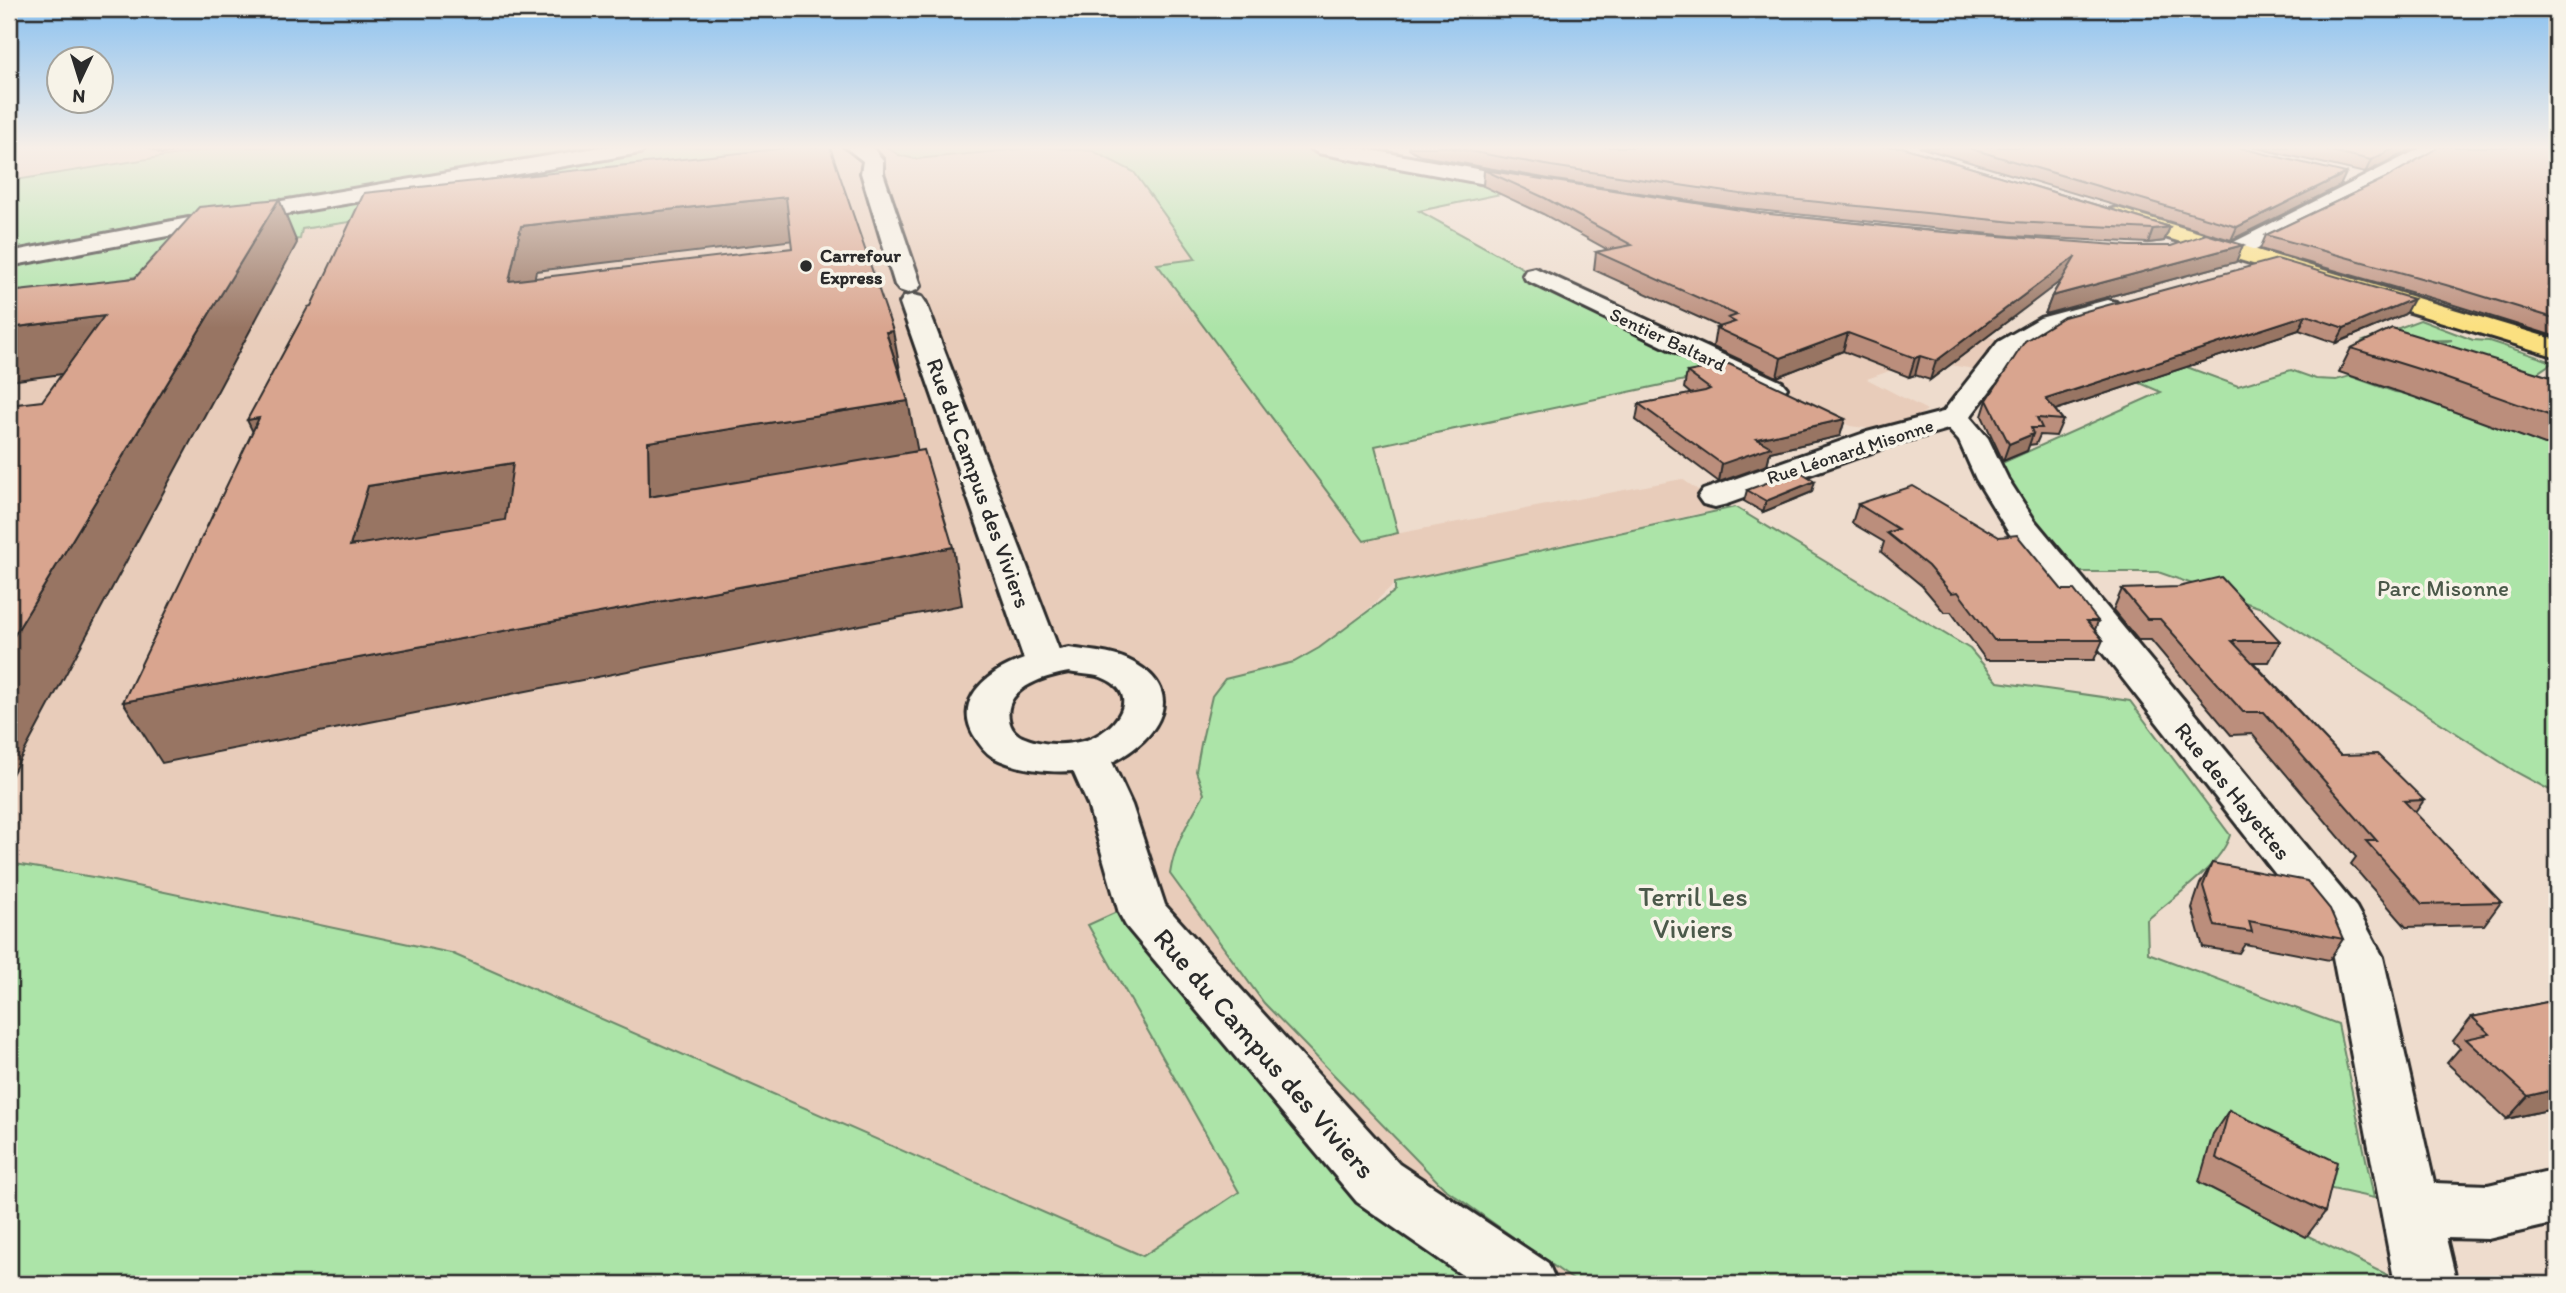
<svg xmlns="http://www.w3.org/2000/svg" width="2566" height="1293" viewBox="0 0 2566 1293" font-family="Itim,sans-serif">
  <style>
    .built { fill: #e8ccba }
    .green { fill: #ace4a8; stroke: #6c886a; stroke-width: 2 }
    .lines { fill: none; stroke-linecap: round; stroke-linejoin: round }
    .minor-casing { stroke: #2b2b2b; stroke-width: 6 }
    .major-casing { stroke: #2b2b2b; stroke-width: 6 }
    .minor { fill: #f7f3e8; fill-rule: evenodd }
    .major { fill: #fbe080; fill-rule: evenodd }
    .wall { fill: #bb8e7b; stroke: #2b2b2b; stroke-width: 2 }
    .shaded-wall { fill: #987464; stroke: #2b2b2b; stroke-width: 2 }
    .building { fill: #d9a58f; stroke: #2b2b2b; stroke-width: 2; fill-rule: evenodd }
    .poi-dot { fill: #2b2b2b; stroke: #f7f3e8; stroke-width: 2.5 }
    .labels { text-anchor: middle; stroke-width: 7; stroke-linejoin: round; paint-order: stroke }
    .far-poi-label { font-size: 19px; font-weight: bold; fill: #2b2b2b; stroke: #f7f3e8; text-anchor: start }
    .far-street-label { font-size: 19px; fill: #2b2b2b; stroke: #f7f3e8 }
    .street-label { font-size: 23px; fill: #2b2b2b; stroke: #f7f3e8 }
    .park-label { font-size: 23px; fill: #4b594a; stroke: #f7f3e8 }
    .near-park-label { font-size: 28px; fill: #4b594a; stroke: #f7f3e8 }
    .near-street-label { font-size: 28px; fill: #2b2b2b; stroke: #f7f3e8 }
  </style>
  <rect width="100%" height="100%" fill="#eedccd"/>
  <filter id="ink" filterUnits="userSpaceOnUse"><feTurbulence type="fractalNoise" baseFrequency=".0143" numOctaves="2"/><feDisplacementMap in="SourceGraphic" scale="14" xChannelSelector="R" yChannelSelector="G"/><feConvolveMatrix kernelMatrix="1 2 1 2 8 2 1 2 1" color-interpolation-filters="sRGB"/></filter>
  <g filter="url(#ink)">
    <!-- built -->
    <g class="built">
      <path d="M9 147H242L9 185Z"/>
      <path d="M593 147H886L899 155 915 159 1043 147 1093 151 1134 172 1197 259 1157 265 1364 540 1682 479 1724 508 1395 583 1367 610 1319 648 1294 662 1225 679 1212 696 1201 744 1196 771 1204 794 1184 829 1172 859 1170 874 1264 1003 1444 1188 1579 1284H9V251L172 219Z"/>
      <path d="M1862 294 1999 340 1974 369 1920 360 1867 379 1927 410 1908 424 1881 430 1850 426 1696 348Z"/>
    </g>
    <!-- green -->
    <g class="green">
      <path d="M223 147H593L172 219 9 251V181Z"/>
      <path d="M668 147 760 148 807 155 302 229 300 239 200 248C165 277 57 295 9 306V266L434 186Z"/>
      <path d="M886 147H1302L1529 188 1419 211 1535 275 1727 371 1375 446 1398 533 1364 541 1157 264 1196 259 1134 172 1093 151 1043 147 915 159 899 155Z"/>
      <path d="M2420 320 2473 340 2489 341 2553 362 2537 373 2523 377 2429 345 2452 340 2361 342Z"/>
      <path d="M2176 363 2238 386 2291 370 2316 379 2336 380 2350 376 2395 392 2412 394 2545 445 2557 442V467L2551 472 2557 475V498L2554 500 2557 501V794L2516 772 2267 610 2158 572H2072L2005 485 2002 463 2161 392 2133 380Z"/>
      <path d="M1735 507 1970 649 1998 682 2130 701 2230 835C2221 866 2171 899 2147 920L2148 953 2338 1024 2374 1198 2318 1186 2213 1135 2200 1183 2390 1276 2392 1284H1579L1444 1188 1264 1003 1170 874C1174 844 1190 819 1204 794L1196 771 1201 744 1212 696 1225 679 1294 662 1319 648 1395 591V583Z"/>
      <path d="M9 863 99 878 451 953 1143 1256 1239 1192 1088 925 1121 910 1460 1239 1536 1284H9Z"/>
    </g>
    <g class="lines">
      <defs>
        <g id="minor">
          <path d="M601 147H650L640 153 252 220 9 266V252L252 206Z"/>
          <path d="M845 147H872L883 160V173L921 285 917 290 908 293 899 290 895 285 861 173 863 161Z"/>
          <path d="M1308 147H1354L1561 184 1569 186 1572 191 1569 196 1561 198 1318 153Z"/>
          <path d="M2423 147H2450L2447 151 2246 255 2237 257 2228 255 2225 250 2228 245Z"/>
          <path d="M1535 268 1782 382 1787 388 1782 394 1772 397 1762 394 1526 280 1523 275 1526 270Z"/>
          <path d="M913 295 922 297 926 303 1059 650 1069 648C1088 651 1111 652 1128 660 1190 689 1160 739 1112 762L1132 805 1165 905 1399 1164 1548 1263 1557 1284H1475L1357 1202 1126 926 1119 913 1088 805 1073 771C1049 773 1015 769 993 757 985 752 980 745 975 737 951 698 991 670 1024 659L900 303 904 297ZM1069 672C1079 674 1091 674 1101 677 1146 694 1114 733 1083 741 1065 746 1042 745 1025 738 1016 735 1010 728 1009 719 1003 688 1045 676 1069 672Z"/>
          <path d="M2107 300 2116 302 2120 308 2116 314 2058 330 2018 354 1970 417 1988 438 2008 479 2035 521 2356 907 2383 957 2434 1183 2488 1185 2557 1169V1223L2488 1239 2446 1238 2457 1284H2395L2333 957 2320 931 2009 533 1976 479 1959 441 1948 429 1889 446 1727 504 1715 507 1703 504 1698 497 1703 490 1867 432 1943 412 1998 342 2040 318Z"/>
        </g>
        <path id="major" d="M2117 208 2557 340V357L2109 220 2106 215 2109 210Z"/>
      </defs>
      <!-- minor casing -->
      <use href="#minor" class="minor-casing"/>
      <!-- major casing -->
      <use href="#major" class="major-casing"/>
      <!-- minor -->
      <use href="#minor" class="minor"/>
      <!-- major -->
      <use href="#major" class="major"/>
    </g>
    <!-- wall -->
    <g class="wall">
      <path d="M148 147H204L161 154Z"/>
      <path d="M1409 147H1902L2170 227 2164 241 2148 243 2010 236 1737 208 1549 179 1422 156 1409 149Z"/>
      <path d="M1919 147H2236L2340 186 2231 240Z"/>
      <path d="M2252 147H2416L2365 173Z"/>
      <path d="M2557 147V337L2438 300 2260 249 2266 235 2386 178Z"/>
      <path d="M1484 170 1760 213 2236 262 2045 314 2052 296 2061 280 1930 380 1915 375 1909 377 1843 351 1777 377 1713 347 1716 328 1720 327 1594 270 1596 252 1608 250 1543 214 1483 186Z"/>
      <path d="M2405 314 2336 343 2299 330 2055 410 2063 420 2056 436 2040 435 2036 444 2029 445 2027 451 2003 461 1982 416 1987 400 2064 317Z"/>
      <path d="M2351 348 2557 379V443L2553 445H2545L2414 397 2339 372Z"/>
      <path d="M1687 372 1845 419 1840 436 1770 452 1767 465 1719 482 1636 420 1639 404 1691 394 1684 388Z"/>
      <path d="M1747 490 1812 492 1763 512 1744 501Z"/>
      <path d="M1858 504 2062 590 2098 621 2095 630 2103 640 2094 660H1986L1951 612H1944L1922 586 1881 552 1884 542 1852 523Z"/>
      <path d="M2122 589 2280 641 2269 662H2253L2340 755 2424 800 2415 813 2501 902 2484 925 2406 927 2351 864 2356 857 2252 734 2231 735 2151 640H2138L2113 610Z"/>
      <path d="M2212 863 2343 939 2329 960 2245 944 2239 953 2203 947 2192 908 2200 884Z"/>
      <path d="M2557 1000V1108L2507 1119 2447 1063 2460 1048 2453 1041 2472 1017Z"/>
      <path d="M2229 1110 2325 1212 2306 1237 2199 1182 2213 1134Z"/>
    </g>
    <!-- shaded-wall -->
    <g class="shaded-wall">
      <path d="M157 147H204L161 154Z"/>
      <path d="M2397 147H2416L2365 173 2371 160Z"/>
      <path d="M2346 173 2340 186 2231 240 2237 227Z"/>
      <path d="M786 197 795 240 536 271 525 329 509 281 521 226Z"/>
      <path d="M279 199 297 243 9 780V644Z"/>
      <path d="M2170 227 2164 241 2148 243 2153 229Z"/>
      <path d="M2243 245 2236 262 2045 314 2052 296Z"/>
      <path d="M2076 256 2070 274 1930 380 1936 361Z"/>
      <path d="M2413 299 2405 314 2336 343 2344 328Z"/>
      <path d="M2306 315 2299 330 2040 415 2046 399Z"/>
      <path d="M104 316 130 365 9 381V328Z"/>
      <path d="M893 331 902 381 886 332Z"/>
      <path d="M1848 333 1843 351 1777 377 1781 358Z"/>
      <path d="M1920 356 1915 375 1909 377 1915 358Z"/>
      <path d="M908 401 918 453 649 497 648 442Z"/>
      <path d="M259 418 273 473 247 420Z"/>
      <path d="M1845 419 1840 436 1770 452 1767 465 1719 482 1722 464 1757 439Z"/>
      <path d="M2033 434 2027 451 2003 461 2009 444Z"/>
      <path d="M513 463 534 518 350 546 368 486Z"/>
      <path d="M1815 481 1812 492 1763 512 1766 501Z"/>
      <path d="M953 547 962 605 162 763 123 702Z"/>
      <path d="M2557 1089V1108L2507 1119 2528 1096Z"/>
    </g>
    <!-- building -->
    <g class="building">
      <path d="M796 147H830L893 331 886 332 908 401 648 442 649 497 924 450 953 547 123 702 259 418 247 420 308 307 311 306 364 193ZM786 197 792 248 509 281 521 226ZM513 463 505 520 350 546 368 486Z"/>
      <path d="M1447 147H1902L2170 227 2153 229 2014 222 1740 194 1551 166Z"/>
      <path d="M1965 147H2236L2346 173 2237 227Z"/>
      <path d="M2313 147H2397L2371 160Z"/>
      <path d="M2439 147H2557V319L2446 285 2266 235 2386 178Z"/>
      <path d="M1484 170 1760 213 1931 231 2130 246H2171L2206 234 2243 245 2052 296 2076 256 1936 361 1920 356 1915 358 1848 333 1781 358 1716 328 1735 322 1728 318 1737 315 1596 252 1632 245 1545 198Z"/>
      <path d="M279 199 9 644V405L42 401 104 316 9 328V292L135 278 199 207Z"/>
      <path d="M2277 259 2413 299 2344 328 2306 315 2046 399 2063 420 2037 418 2042 428H2031L2033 434 2009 444 1987 400 2025 341 2064 317Z"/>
      <path d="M2392 328 2557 379V418L2428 372 2351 348Z"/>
      <path d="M1729 364 1845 419 1757 439 1771 447 1722 464 1639 404 1705 391 1710 389 1687 372Z"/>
      <path d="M1799 471 1815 481 1766 501 1747 490Z"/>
      <path d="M1913 486 1999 537 2017 535 2062 590H2074L2098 621H2087L2103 640H1994L1958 592 1951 593 1928 566 1887 533 1898 529 1858 504Z"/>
      <path d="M2221 577 2280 641H2232L2340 755 2377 754 2424 800 2404 801 2501 902 2422 904 2366 841H2377L2264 712H2243L2160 619H2147L2122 589 2178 587Z"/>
      <path d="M2212 863 2307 881 2330 909 2343 939 2249 921 2252 932 2215 926 2203 886Z"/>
      <path d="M2557 1000V1089L2528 1096 2466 1039 2490 1034 2472 1017Z"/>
      <path d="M2229 1110 2337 1162 2325 1212 2216 1158Z"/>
    </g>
  </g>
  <!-- sky -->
  <linearGradient id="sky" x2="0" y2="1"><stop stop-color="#8ac1f0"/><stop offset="0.45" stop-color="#f7efe8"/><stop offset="1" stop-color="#f7efe8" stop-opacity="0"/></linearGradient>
  <rect width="2566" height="328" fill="url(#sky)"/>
  <!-- markers -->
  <circle class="poi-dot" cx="806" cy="266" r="7"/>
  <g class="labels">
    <!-- far-poi labels -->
    <g class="far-poi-label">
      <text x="820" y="262">Carrefour<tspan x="820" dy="22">Express</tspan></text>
    </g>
    <!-- far-street labels -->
    <g class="far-street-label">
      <text transform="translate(1668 339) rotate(25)" y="7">Sentier Baltard</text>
      <text transform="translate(1850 451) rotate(-18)" y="7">Rue Léonard Misonne</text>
    </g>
    <!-- street labels -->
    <g class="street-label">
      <text transform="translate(979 483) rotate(70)" y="8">Rue du Campus des Viviers</text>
      <text transform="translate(2233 791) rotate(51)" y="8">Rue des Hayettes</text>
    </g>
    <!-- park labels -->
    <g class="park-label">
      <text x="2443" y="596">Parc Misonne</text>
    </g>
    <!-- near-park labels -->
    <g class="near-park-label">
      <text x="1693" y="906">Terril Les<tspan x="1693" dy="32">Viviers</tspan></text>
    </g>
    <!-- near-street labels -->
    <g class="near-street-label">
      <text transform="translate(1265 1053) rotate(49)" y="10">Rue du Campus des Viviers</text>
    </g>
  </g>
  <!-- margin -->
  <rect width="2566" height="1293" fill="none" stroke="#f7f3e8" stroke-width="35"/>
  <rect x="18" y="18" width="2531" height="1258" fill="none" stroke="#2b2b2b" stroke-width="2.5" filter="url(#ink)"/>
  <!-- north arrow -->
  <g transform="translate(80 80) rotate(184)"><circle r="33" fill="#f7f3e8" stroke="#a5a39c" stroke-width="2"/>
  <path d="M0-5L12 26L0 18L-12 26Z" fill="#2b2b2b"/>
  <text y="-10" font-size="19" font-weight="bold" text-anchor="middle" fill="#2b2b2b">N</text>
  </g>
</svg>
